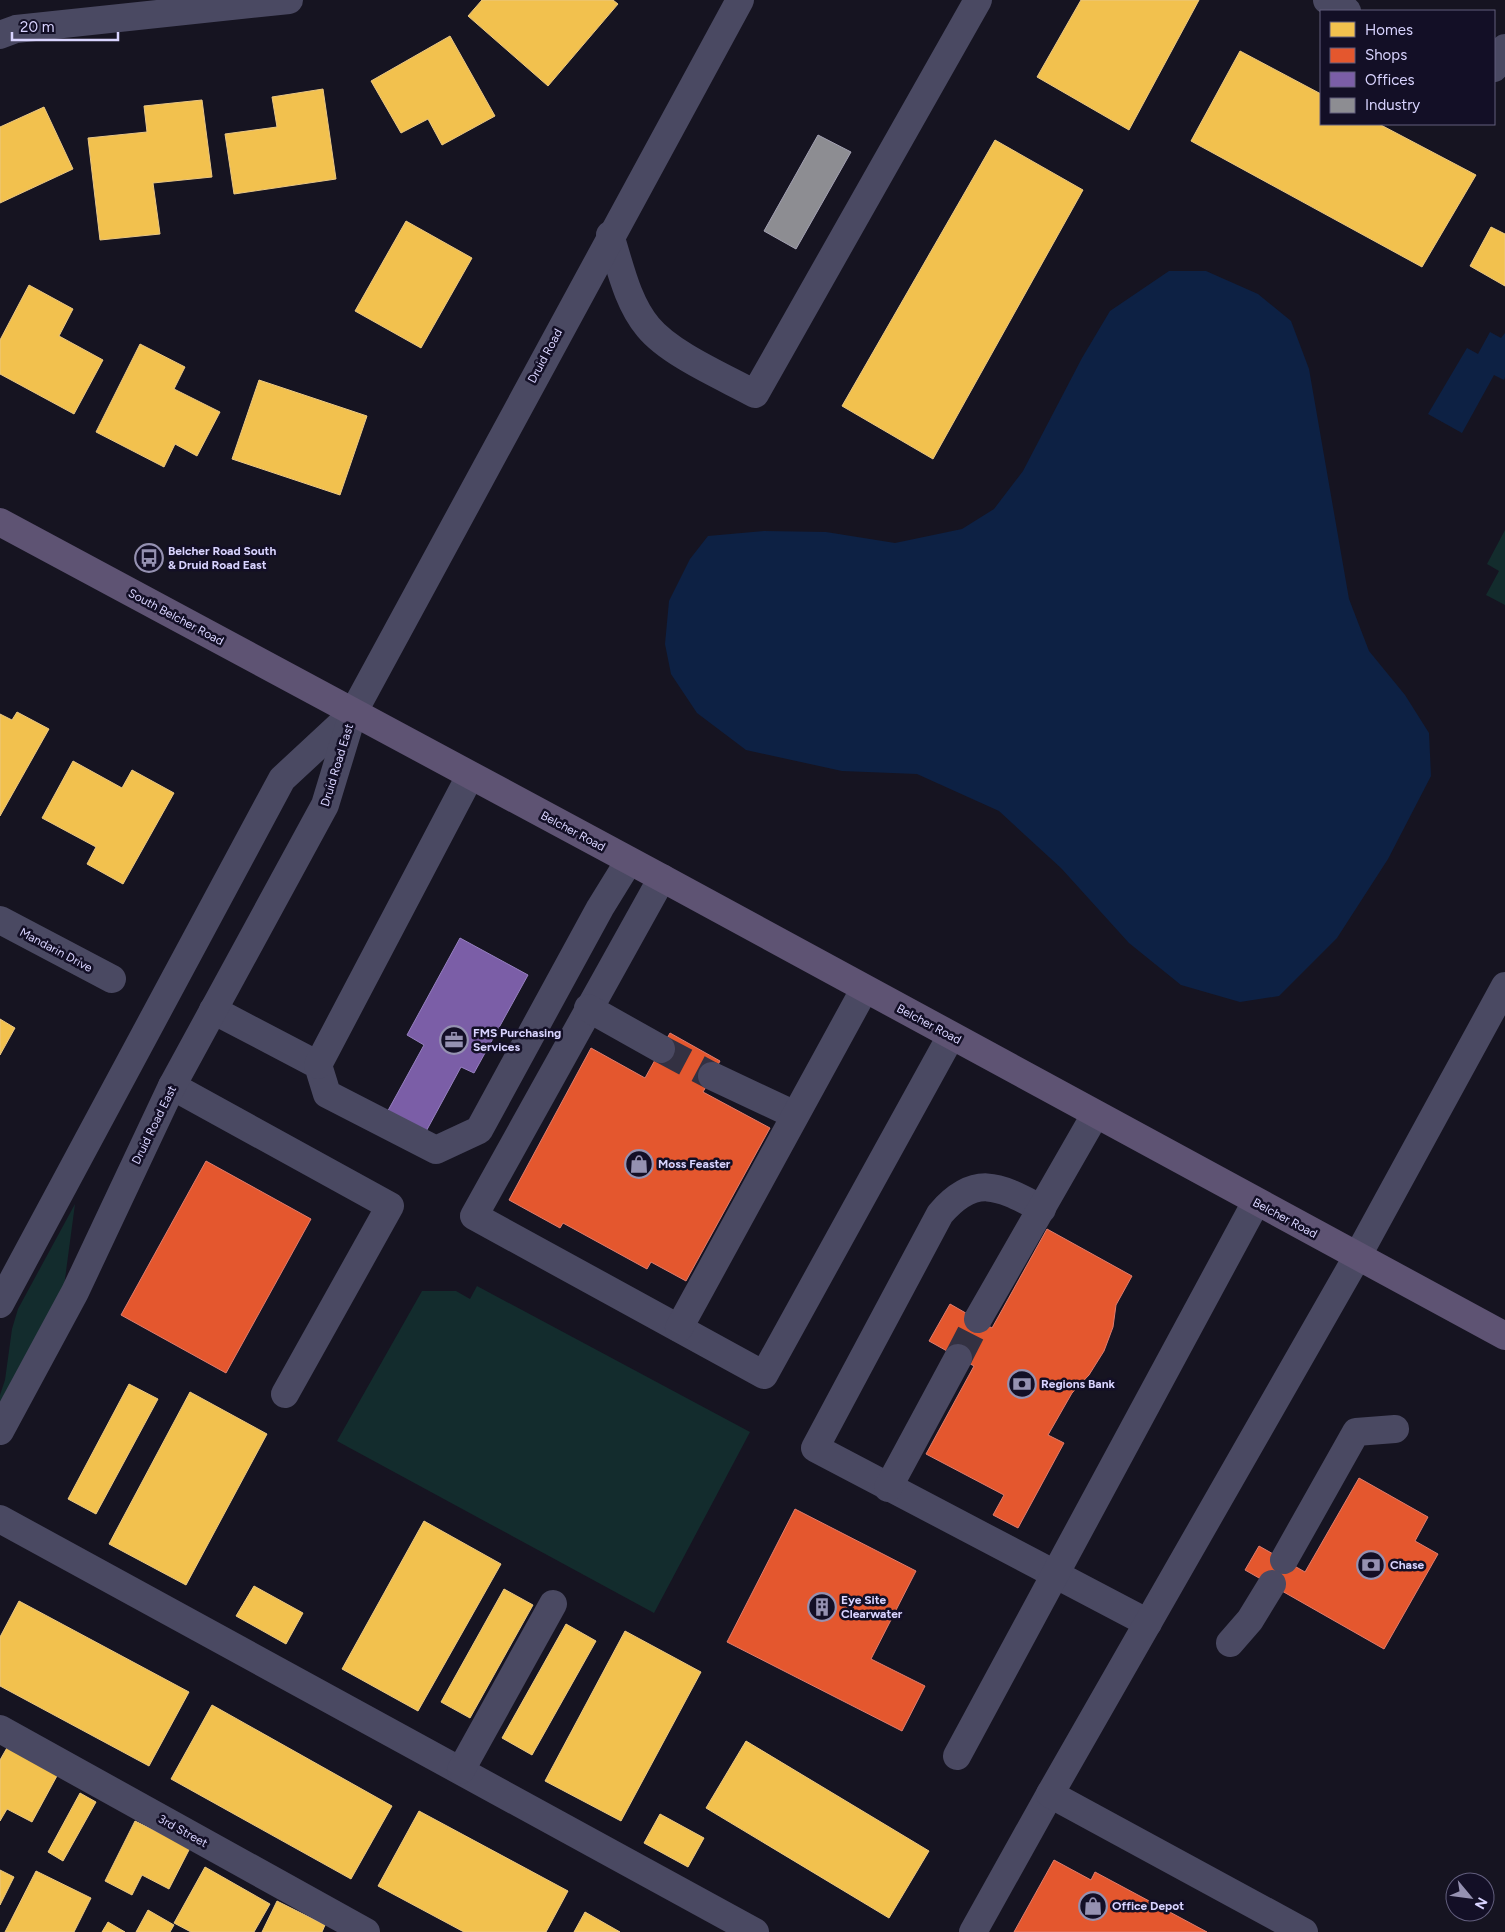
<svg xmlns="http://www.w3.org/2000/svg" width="1505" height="1932" viewBox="0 0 1505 1932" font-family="Figtree,sans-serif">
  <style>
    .green { fill: #132c2d }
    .water { fill: #0d2144 }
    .homes { fill: #f2c14e; stroke: #eac783 }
    .shops { fill: #e4572e; stroke: #e17c6d }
    .offices { fill: #7b5ea7; stroke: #9781c1 }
    .industry { fill: #8d8d92; stroke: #a4a2b3 }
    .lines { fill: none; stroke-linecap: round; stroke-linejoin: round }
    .minor-tunnel { stroke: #333142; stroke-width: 28; stroke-dasharray: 28 14; stroke-linecap: butt }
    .minor { stroke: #4a4962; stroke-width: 28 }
    .major { stroke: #5e5373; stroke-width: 28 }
    .labels { text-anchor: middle; stroke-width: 5; stroke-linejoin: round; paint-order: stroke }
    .street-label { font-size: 12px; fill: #d9d4ff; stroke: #130f26 }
    .poi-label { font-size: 12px; font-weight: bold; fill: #d9d4ff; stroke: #130f26; text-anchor: start }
  </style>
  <rect width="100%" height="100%" fill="#161421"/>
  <!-- green -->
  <g class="green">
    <path d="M1505 530V605L1486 595 1499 571 1487 564Z"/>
    <path d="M75 1204 63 1294 0 1409V1395L5 1380 12 1329 18 1309Z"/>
    <path d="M477 1286 750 1432 654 1613 337 1441 422 1291H456L470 1299Z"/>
  </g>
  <!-- water -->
  <g class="water">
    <path d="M1169 271H1206L1258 294 1291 321 1309 369 1349 599 1369 651 1405 695 1429 733 1431 776 1388 859 1337 938 1279 996 1240 1002 1181 985 1129 943 1061 868 999 811 917 774 842 771 746 750 697 713 671 674 665 644 669 601 690 559 708 536 764 531 826 532 895 543 962 529 994 509 1023 471 1082 358 1110 311Z"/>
    <path d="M1490 332 1501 338 1505 333V377L1504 380 1494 375 1462 433 1428 414 1467 348 1478 354Z"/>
  </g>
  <!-- homes -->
  <g class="homes">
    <path d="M482 0H613L618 4 548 86 468 16Z"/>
    <path d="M1081 0H1199L1129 130 1037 77Z"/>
    <path d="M450 36 495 116 442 145 428 119 401 133 371 81Z"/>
    <path d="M1240 51 1321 94V124H1379L1476 175 1422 267 1191 141Z"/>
    <path d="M323 89 336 179 234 194 225 134 277 127 272 97Z"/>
    <path d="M202 100 212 177 153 183 160 234 100 240 88 138 147 132 144 106Z"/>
    <path d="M44 107 73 169 0 203V127Z"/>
    <path d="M995 140 1083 190 933 459 842 406Z"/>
    <path d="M406 221 472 258 421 348 355 311Z"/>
    <path d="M1491 227 1505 234V286L1470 266Z"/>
    <path d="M29 285 73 309 59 336 103 360 74 414 0 374V340Z"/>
    <path d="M140 344 185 367 174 389 220 412 197 456 175 444 164 467 96 432Z"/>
    <path d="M259 380 367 416 340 495 232 459Z"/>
    <path d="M17 712 49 729 0 816V714L12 720Z"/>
    <path d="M73 761 122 788 132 770 174 793 123 884 87 864 96 847 42 818Z"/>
    <path d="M0 1019 15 1028 0 1055Z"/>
    <path d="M129 1384 158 1399 96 1514 68 1499Z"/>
    <path d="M190 1392 267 1434 186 1585 109 1544Z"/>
    <path d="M424 1521 501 1564 418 1711 342 1669Z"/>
    <path d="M254 1586 303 1613 286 1644 236 1616Z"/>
    <path d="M504 1589 533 1605 470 1718 441 1702Z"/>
    <path d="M19 1601 189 1692 149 1766 0 1686V1637Z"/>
    <path d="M566 1624 596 1641 532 1755 502 1738Z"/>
    <path d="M625 1631 701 1672 621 1821 545 1781Z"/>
    <path d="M212 1705 392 1806 351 1879 171 1779Z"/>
    <path d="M746 1741 929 1851 889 1918 706 1808Z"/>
    <path d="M8 1746 58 1774 32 1822 7 1809 0 1821V1760Z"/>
    <path d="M80 1793 96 1802 63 1861 48 1852Z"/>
    <path d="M419 1811 568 1891 546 1932H464L378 1886Z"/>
    <path d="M660 1814 704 1838 688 1867 644 1843Z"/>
    <path d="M135 1821 190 1848 169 1889 142 1875 132 1895 105 1881Z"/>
    <path d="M205 1867 270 1904 254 1932H191L174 1923Z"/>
    <path d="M0 1870 14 1877 0 1905Z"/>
    <path d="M36 1871 91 1898 74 1932H5Z"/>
    <path d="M277 1901 325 1925 322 1932H262Z"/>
    <path d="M148 1910 174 1925 170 1932H136Z"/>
    <path d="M585 1912 620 1932H574Z"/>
    <path d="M108 1922 125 1932H102Z"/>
  </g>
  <!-- shops -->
  <g class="shops">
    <path d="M670 1033 720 1061 703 1092 770 1128 686 1281 651 1262 647 1269 563 1223 560 1228 509 1200 591 1048 645 1078Z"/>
    <path d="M206 1161 311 1219 226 1373 121 1315Z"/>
    <path d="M1047 1229 1132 1276 1116 1305 1113 1327 1104 1351 1089 1375 1072 1393 1048 1435 1064 1443 1018 1528 993 1515 1004 1495 926 1454 974 1366 929 1341 950 1304 992 1328Z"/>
    <path d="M1359 1478 1428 1517 1415 1541 1438 1554 1384 1649 1245 1570 1259 1546 1305 1572Z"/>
    <path d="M795 1509 916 1571 871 1659 925 1686 902 1731 727 1642Z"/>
    <path d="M1054 1860 1091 1880 1095 1872 1207 1932H1014Z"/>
  </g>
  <!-- offices -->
  <path class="offices" d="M460 938 528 975 474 1073 461 1067 423 1137 385 1116 424 1045 407 1035Z"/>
  <!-- industry -->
  <path class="industry" d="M818 135 851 152 796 249 764 231Z"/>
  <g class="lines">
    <!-- minor-tunnel -->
    <g class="minor-tunnel">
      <path d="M661 1049 712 1076"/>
      <path d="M958 1358 978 1319"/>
    </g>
    <!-- minor -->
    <g class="minor">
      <path d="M1327 0 1347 11"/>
      <path d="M0 35 16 29 289 0"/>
      <path d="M1494 68 1505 48"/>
      <path d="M610 235C620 266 627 302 648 327 670 354 724 377 755 394L978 0"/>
      <path d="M662 878 474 1216 764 1375 951 1036"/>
      <path d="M0 920 112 979"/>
      <path d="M588 1008 661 1049"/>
      <path d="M213 1010 318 1065 327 1094 436 1150 479 1130 600 908 629 861"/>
      <path d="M318 1065 470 776"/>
      <path d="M712 1076 795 1115"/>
      <path d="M172 1086 390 1206 285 1394"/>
      <path d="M1042 1209C1000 1187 976 1172 940 1214L815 1448 1148 1623"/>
      <path d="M0 1304 282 779 352 714"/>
      <path d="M978 1319 1095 1115"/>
      <path d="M679 1328 864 990"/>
      <path d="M0 1431 75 1292 172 1086 325 805 353 713 740 0"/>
      <path d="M888 1488 958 1358"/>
      <path d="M0 1519 755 1932"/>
      <path d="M1284 1560 1356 1432 1395 1429"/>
      <path d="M1230 1643 1250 1620 1272 1584"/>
      <path d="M0 1729 366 1932"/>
      <path d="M957 1756 1256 1202"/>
      <path d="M461 1770 553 1604"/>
      <path d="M973 1932 1050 1794"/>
      <path d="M1304 1932 1050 1794 1357 1257 1505 986"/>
    </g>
    <!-- major -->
    <path class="major" d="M0 522 662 878 1505 1336"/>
  </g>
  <!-- icons -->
  <defs>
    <symbol id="bus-ring" viewBox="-11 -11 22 22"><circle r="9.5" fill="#130f26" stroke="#9591b1" stroke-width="1.5"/><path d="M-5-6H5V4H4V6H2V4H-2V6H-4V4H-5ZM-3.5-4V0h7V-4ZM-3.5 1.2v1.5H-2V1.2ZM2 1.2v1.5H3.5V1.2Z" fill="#9591b1"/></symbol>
    <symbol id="office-ring" viewBox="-11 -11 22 22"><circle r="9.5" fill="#130f26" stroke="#9591b1" stroke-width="1.5"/><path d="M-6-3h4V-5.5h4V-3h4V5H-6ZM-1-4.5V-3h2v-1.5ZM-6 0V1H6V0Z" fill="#9591b1"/></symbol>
    <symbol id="shop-ring" viewBox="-11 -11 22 22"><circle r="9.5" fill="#130f26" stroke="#9591b1" stroke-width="1.5"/><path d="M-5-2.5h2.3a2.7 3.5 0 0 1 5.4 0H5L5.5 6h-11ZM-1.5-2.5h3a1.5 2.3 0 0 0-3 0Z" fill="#9591b1"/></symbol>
    <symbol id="bank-ring" viewBox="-11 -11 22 22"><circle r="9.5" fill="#130f26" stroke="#9591b1" stroke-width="1.5"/><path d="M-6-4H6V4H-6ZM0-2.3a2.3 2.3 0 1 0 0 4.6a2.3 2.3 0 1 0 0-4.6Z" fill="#9591b1"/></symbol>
    <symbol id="building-ring" viewBox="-11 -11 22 22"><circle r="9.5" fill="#130f26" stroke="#9591b1" stroke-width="1.5"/><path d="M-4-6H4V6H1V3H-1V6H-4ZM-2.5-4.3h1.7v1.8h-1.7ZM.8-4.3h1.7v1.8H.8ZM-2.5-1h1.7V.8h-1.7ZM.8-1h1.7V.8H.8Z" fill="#9591b1"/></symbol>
  </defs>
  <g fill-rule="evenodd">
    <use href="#bus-ring" x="133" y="542" width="32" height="32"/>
    <use href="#office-ring" x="438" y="1024" width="32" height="32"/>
    <use href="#shop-ring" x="623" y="1148" width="32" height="32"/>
    <use href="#bank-ring" x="1006" y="1368" width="32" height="32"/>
    <use href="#bank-ring" x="1355" y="1549" width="32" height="32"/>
    <use href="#building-ring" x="806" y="1591" width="32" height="32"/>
    <use href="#shop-ring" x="1077" y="1890" width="32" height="32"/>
  </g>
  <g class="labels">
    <!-- street labels -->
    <g class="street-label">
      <text transform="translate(545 356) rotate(-62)" y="4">Druid Road</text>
      <text transform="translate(176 617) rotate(28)" y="4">South Belcher Road</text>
      <text transform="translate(337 765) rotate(-73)" y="4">Druid Road East</text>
      <text transform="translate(573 831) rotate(28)" y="4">Belcher Road</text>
      <text transform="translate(56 950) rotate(28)" y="4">Mandarin Drive</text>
      <text transform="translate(929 1024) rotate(28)" y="4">Belcher Road</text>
      <text transform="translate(154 1125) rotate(-64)" y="4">Druid Road East</text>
      <text transform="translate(1285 1218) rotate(28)" y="4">Belcher Road</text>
      <text transform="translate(183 1831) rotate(29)" y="4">3rd Street</text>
    </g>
    <!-- poi labels -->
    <g class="poi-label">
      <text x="168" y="555">Belcher Road South<tspan x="168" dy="14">&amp; Druid Road East</tspan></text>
      <text x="473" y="1037">FMS Purchasing<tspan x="473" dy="14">Services</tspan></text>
      <text x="658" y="1168">Moss Feaster</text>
      <text x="1041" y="1388">Regions Bank</text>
      <text x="1390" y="1569">Chase</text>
      <text x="841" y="1604">Eye Site<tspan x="841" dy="14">Clearwater</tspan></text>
      <text x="1112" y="1910">Office Depot</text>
    </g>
  </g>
  <!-- legend -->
  <rect x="1320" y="10" width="175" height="115" fill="#130f26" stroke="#625e7d"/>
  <rect x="1330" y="22" width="25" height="15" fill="#f2c14e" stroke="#625e7d"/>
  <text x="1365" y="35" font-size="15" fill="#d9d4ff">Homes</text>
  <rect x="1330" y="48" width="25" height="15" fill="#e4572e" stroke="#625e7d"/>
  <text x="1365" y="60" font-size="15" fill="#d9d4ff">Shops</text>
  <rect x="1330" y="72" width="25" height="15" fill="#7b5ea7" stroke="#625e7d"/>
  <text x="1365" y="85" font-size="15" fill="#d9d4ff">Offices</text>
  <rect x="1330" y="98" width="25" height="15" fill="#8d8d92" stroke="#625e7d"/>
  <text x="1365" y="110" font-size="15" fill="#d9d4ff">Industry</text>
  <!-- north arrow -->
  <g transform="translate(1470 1897) rotate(119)"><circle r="24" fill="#130f26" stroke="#625e7d"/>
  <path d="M0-4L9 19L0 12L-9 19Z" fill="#9591b1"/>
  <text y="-8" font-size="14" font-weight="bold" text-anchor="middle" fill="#d9d4ff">N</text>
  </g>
  <!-- scale -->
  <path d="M12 32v8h106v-8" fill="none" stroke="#d9d4ff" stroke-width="2.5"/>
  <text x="20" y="32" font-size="15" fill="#d9d4ff" stroke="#130f26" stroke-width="4" paint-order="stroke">20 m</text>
</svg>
